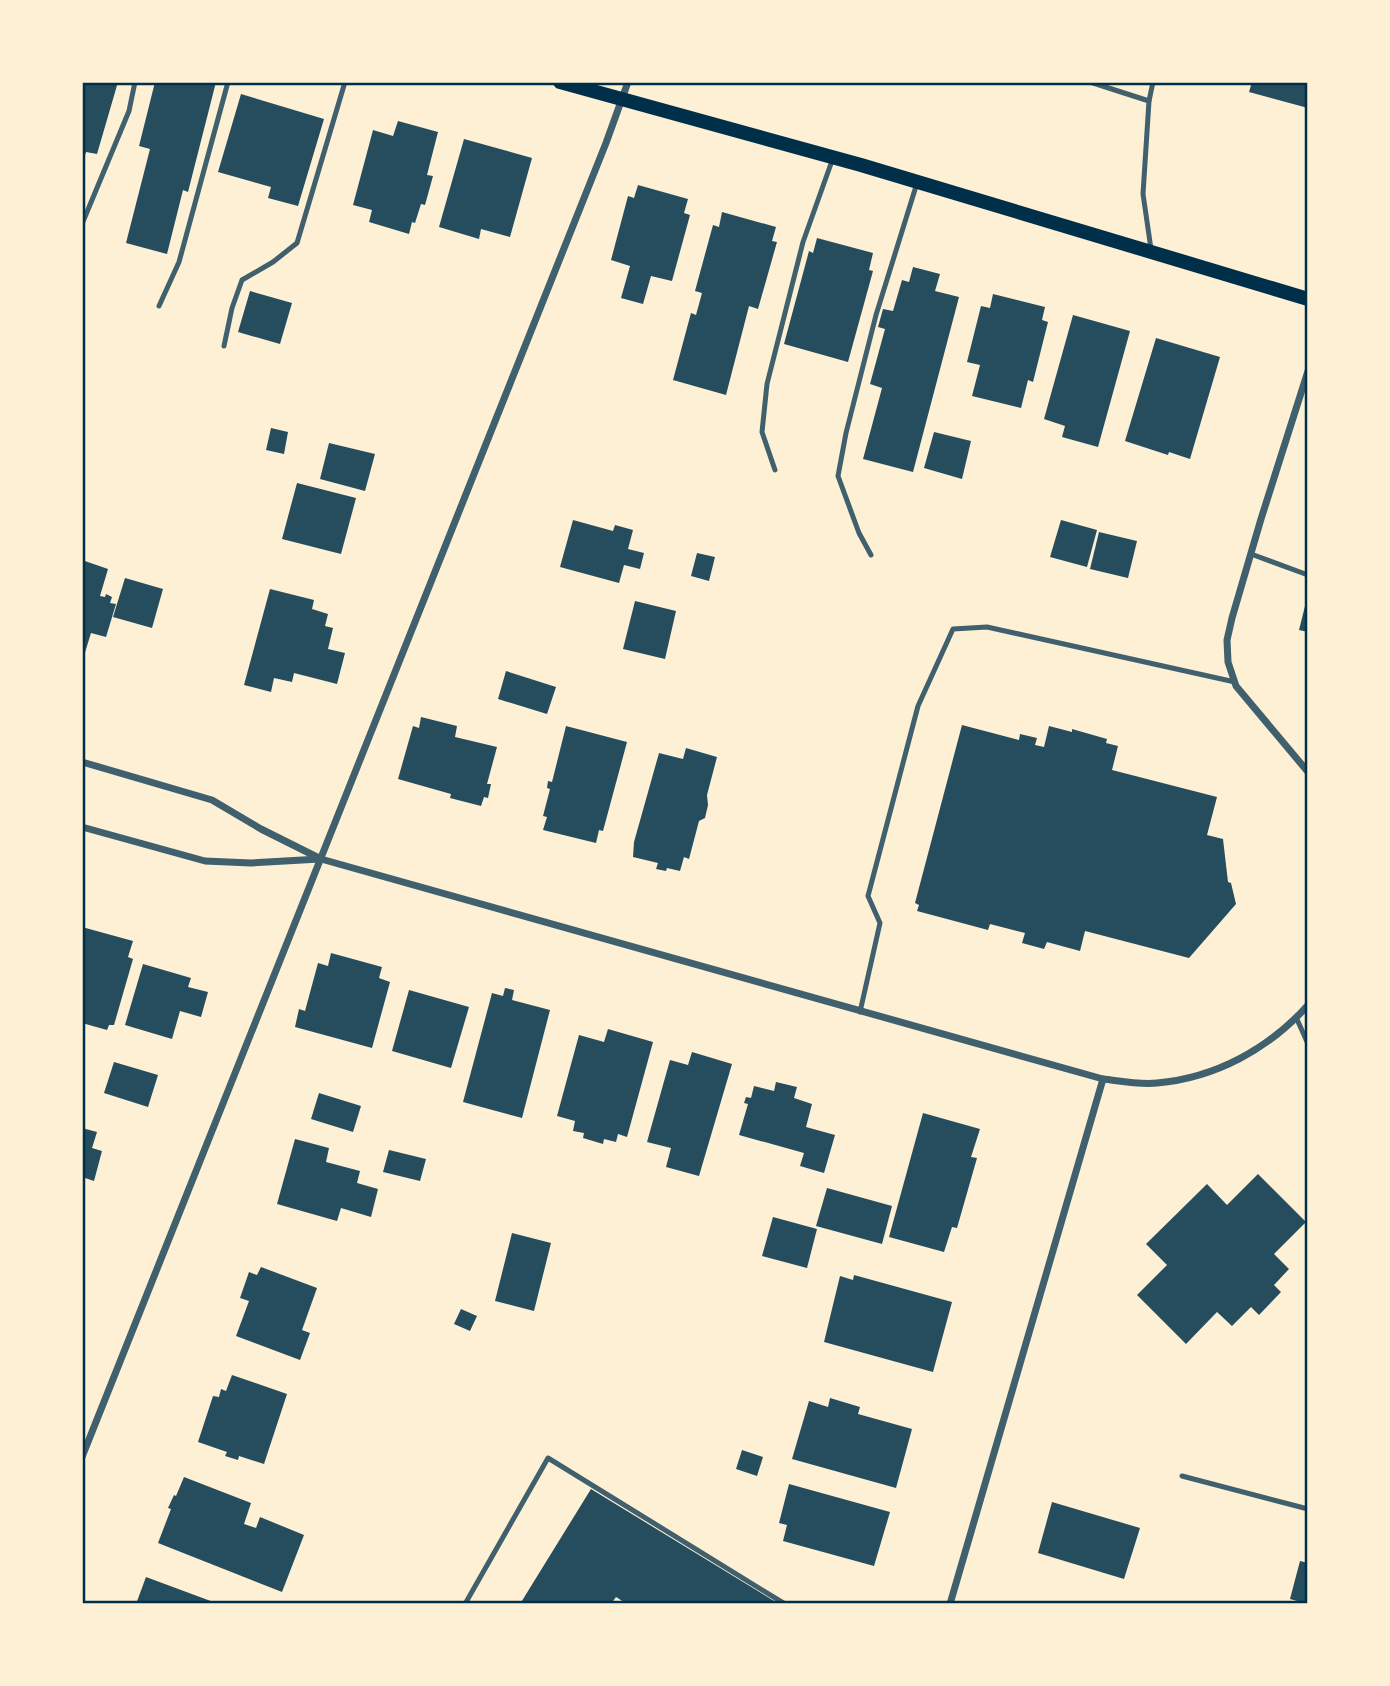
<svg xmlns="http://www.w3.org/2000/svg" width="1390" height="1686" viewBox="0 0 1390 1686" font-family="'PT Sans Narrow',sans-serif">
  <style>
    .building { fill: #264d5e }
    .lines { fill: none; stroke-linecap: round; stroke-linejoin: round }
    .service { stroke: #3f606c; stroke-width: 5 }
    .minor { stroke: #3f606c; stroke-width: 7 }
    .secondary { stroke: #003049; stroke-width: 14 }
    .neatline { fill: none; stroke: #003049; stroke-width: 2.5 }
  </style>
  <rect width="100%" height="100%" fill="#fdf0d5"/>
  <!-- building -->
  <g class="building">
    <path d="M82 82H118L97 154 86 152 83 162Z"/>
    <path d="M155 82H216L188 192 183 190 167 254 126 243 150 149 139 146Z"/>
    <path d="M1252 82H1308V108L1249 92Z"/>
    <path d="M241 94 324 119 298 206 268 198 271 187 218 172Z"/>
    <path d="M398 121 438 132 427 175 433 176 425 205 421 204 415 223 412 222 409 234 369 222 372 210 353 205 373 130 393 136Z"/>
    <path d="M464 139 532 158 510 237 481 229 479 239 439 227Z"/>
    <path d="M638 185 688 199 684 213 690 215 672 281 651 276 643 304 621 298 630 266 611 260 628 196 634 198Z"/>
    <path d="M722 212 776 227 772 241 777 242 758 309 749 306 726 395 673 380 691 313 696 315 702 293 695 291 713 225 719 227Z"/>
    <path d="M817 238 873 253 869 270 873 271 848 362 784 344 809 251 813 253Z"/>
    <path d="M913 267 940 274 935 291 959 297 913 472 863 459 882 388 870 384 885 329 878 327 883 309 893 311 902 280 909 282Z"/>
    <path d="M250 291 292 303 280 344 238 332Z"/>
    <path d="M993 294 1045 307 1042 320 1048 322 1033 382 1028 380 1021 408 972 396 980 365 967 362 981 306 990 308Z"/>
    <path d="M1073 315 1130 331 1098 447 1062 437 1065 426 1044 419Z"/>
    <path d="M1156 338 1220 357 1190 459 1169 452 1168 455 1125 441Z"/>
    <path d="M271 428 288 432 284 454 266 450Z"/>
    <path d="M934 432 971 441 962 479 924 468Z"/>
    <path d="M329 443 375 454 365 491 320 479Z"/>
    <path d="M297 483 356 498 341 554 282 539Z"/>
    <path d="M573 520 613 531 615 525 633 530 628 549 644 553 640 569 624 565 619 583 560 567Z"/>
    <path d="M1061 520 1097 530 1087 567 1050 557Z"/>
    <path d="M1099 532 1137 541 1128 578 1090 569Z"/>
    <path d="M697 553 715 557 709 581 691 576Z"/>
    <path d="M82 560 108 569 100 596 105 597 106 594 112 597 110 603 116 604 106 637 91 633 83 659Z"/>
    <path d="M125 578 163 589 152 628 113 617Z"/>
    <path d="M270 589 314 600 312 609 328 614 325 626 333 628 328 649 345 653 337 684 294 673 292 682 274 678 271 692 244 685Z"/>
    <path d="M1307 598 1308 599V632L1299 630Z"/>
    <path d="M635 601 676 611 665 659 623 649Z"/>
    <path d="M506 671 556 687 547 714 498 699Z"/>
    <path d="M421 717 457 726 455 737 497 747 487 784H491L488 798 484 797 481 806 450 798 451 794 398 779 413 726 419 728Z"/>
    <path d="M962 725 1019 740 1020 734 1037 738 1035 745 1044 747 1049 726 1072 732V729L1107 739 1106 743 1118 746 1112 770 1217 797 1207 835 1223 839 1228 882 1231 883 1236 904 1189 958 1085 931 1080 951 1047 942 1044 949 1022 943 1025 933 990 924 988 930 917 911 919 905 915 903Z"/>
    <path d="M566 726 627 742 603 831 599 830 596 843 543 830 547 817 543 816 550 789 547 788 548 781 552 782Z"/>
    <path d="M686 748 717 757 707 795 708 805 705 818 699 821 689 859 684 857 680 871 667 868 666 871 656 869 658 863 633 857 634 842 659 753 683 759Z"/>
    <path d="M82 927 133 941 128 957 133 959 114 1025H109L107 1030 82 1023Z"/>
    <path d="M331 953 382 967 379 978 390 982 372 1048 295 1027 299 1009 305 1011 318 963 328 966Z"/>
    <path d="M143 964 191 978 188 987 208 992 201 1017 180 1011 172 1039 125 1025Z"/>
    <path d="M505 988 514 990 512 1000 550 1010 522 1118 463 1102 492 993 503 996Z"/>
    <path d="M409 990 469 1007 451 1068 392 1051Z"/>
    <path d="M608 1029 653 1042 627 1137 618 1134 616 1142 604 1139 603 1144 583 1138 584 1133 573 1131 575 1121 557 1116 579 1035 604 1042Z"/>
    <path d="M692 1052 732 1064 699 1176 666 1167 671 1148 647 1142 670 1060 688 1065Z"/>
    <path d="M114 1062 158 1075 148 1107 104 1093Z"/>
    <path d="M776 1082 797 1087 794 1098 812 1104 806 1127 835 1135 824 1173 800 1166 804 1153 739 1135 748 1104 744 1103 746 1097 751 1098 754 1086 774 1091Z"/>
    <path d="M319 1093 361 1106 353 1132 311 1119Z"/>
    <path d="M923 1113 980 1129 971 1157 977 1158 957 1228 952 1227 944 1252 889 1237Z"/>
    <path d="M82 1128 97 1132 92 1148 102 1151 94 1181 82 1177Z"/>
    <path d="M295 1139 329 1148 326 1162 360 1171 357 1183 378 1189 371 1217 341 1208 337 1221 277 1204Z"/>
    <path d="M389 1150 426 1159 420 1181 383 1172Z"/>
    <path d="M1258 1174 1306 1222 1274 1254 1289 1269 1274 1285 1281 1292 1259 1315 1251 1307 1232 1326 1217 1312 1186 1344 1137 1295 1167 1265 1146 1244 1207 1184 1227 1205Z"/>
    <path d="M827 1188 892 1206 882 1244 816 1226Z"/>
    <path d="M773 1217 817 1229 807 1268 762 1256Z"/>
    <path d="M512 1233 551 1243 534 1311 495 1301Z"/>
    <path d="M261 1267 317 1288 302 1330 310 1333 300 1360 236 1336 249 1301 240 1298 249 1272 257 1275Z"/>
    <path d="M854 1275 952 1302 933 1372 824 1342 840 1276 853 1280Z"/>
    <path d="M461 1309 477 1316 470 1331 454 1324Z"/>
    <path d="M232 1375 287 1394 264 1464 239 1456 238 1460 225 1456 227 1452 198 1442 213 1396 219 1397 221 1389 226 1391Z"/>
    <path d="M830 1398 860 1407 858 1414 912 1429 896 1488 792 1459 809 1401 828 1407Z"/>
    <path d="M742 1450 763 1457 757 1476 736 1469Z"/>
    <path d="M184 1477 251 1503 244 1524 256 1528 260 1517 304 1535 282 1592 158 1543 171 1509 168 1508 174 1495 176 1496Z"/>
    <path d="M789 1484 890 1512 874 1566 783 1541 787 1525 779 1523Z"/>
    <path d="M591 1489 779 1604H627L616 1597 611 1604H520Z"/>
    <path d="M1052 1502 1140 1528 1124 1579 1038 1553Z"/>
    <path d="M1300 1561 1308 1563V1604L1290 1599Z"/>
    <path d="M146 1577 216 1603V1604H136Z"/>
  </g>
  <g class="lines">
    <!-- service -->
    <g class="service">
      <path d="M1090 82 1149 101"/>
      <path d="M82 224 129 111 135 82"/>
      <path d="M1151 249 1143 194 1149 101 1153 82"/>
      <path d="M159 306 179 262 228 82"/>
      <path d="M224 346 232 308 242 280 273 262 297 243 345 82"/>
      <path d="M775 470 762 432 767 384 803 242 833 158"/>
      <path d="M1251 554 1308 575"/>
      <path d="M871 555 859 533 838 476 846 433 876 315 917 183"/>
      <path d="M860 1012 880 923 868 896 918 706 953 629 987 627 1235 682"/>
      <path d="M1296 1017 1308 1044"/>
      <path d="M1182 1476 1308 1509"/>
      <path d="M465 1604 548 1458 785 1604"/>
    </g>
    <!-- minor -->
    <g class="minor">
      <path d="M1308 371 1261 519 1232 618 1227 640 1228 662 1236 686 1308 772"/>
      <path d="M82 762 212 800 261 829 321 859 1103 1079C1120 1081 1140 1085 1157 1083 1215 1078 1269 1049 1308 1005"/>
      <path d="M82 827 205 861 251 863 320 859"/>
      <path d="M82 1457 606 143 628 82"/>
      <path d="M950 1604 1103 1079"/>
    </g>
    <!-- secondary -->
    <path class="secondary" d="M560 82 861 165 1308 299"/>
  </g>
  <!-- border -->
  <rect width="1390" height="1686" fill="none" stroke="#fdf0d5" stroke-width="168"/>
  <rect x="84" y="84" width="1222" height="1518" class="neatline"/>
</svg>
